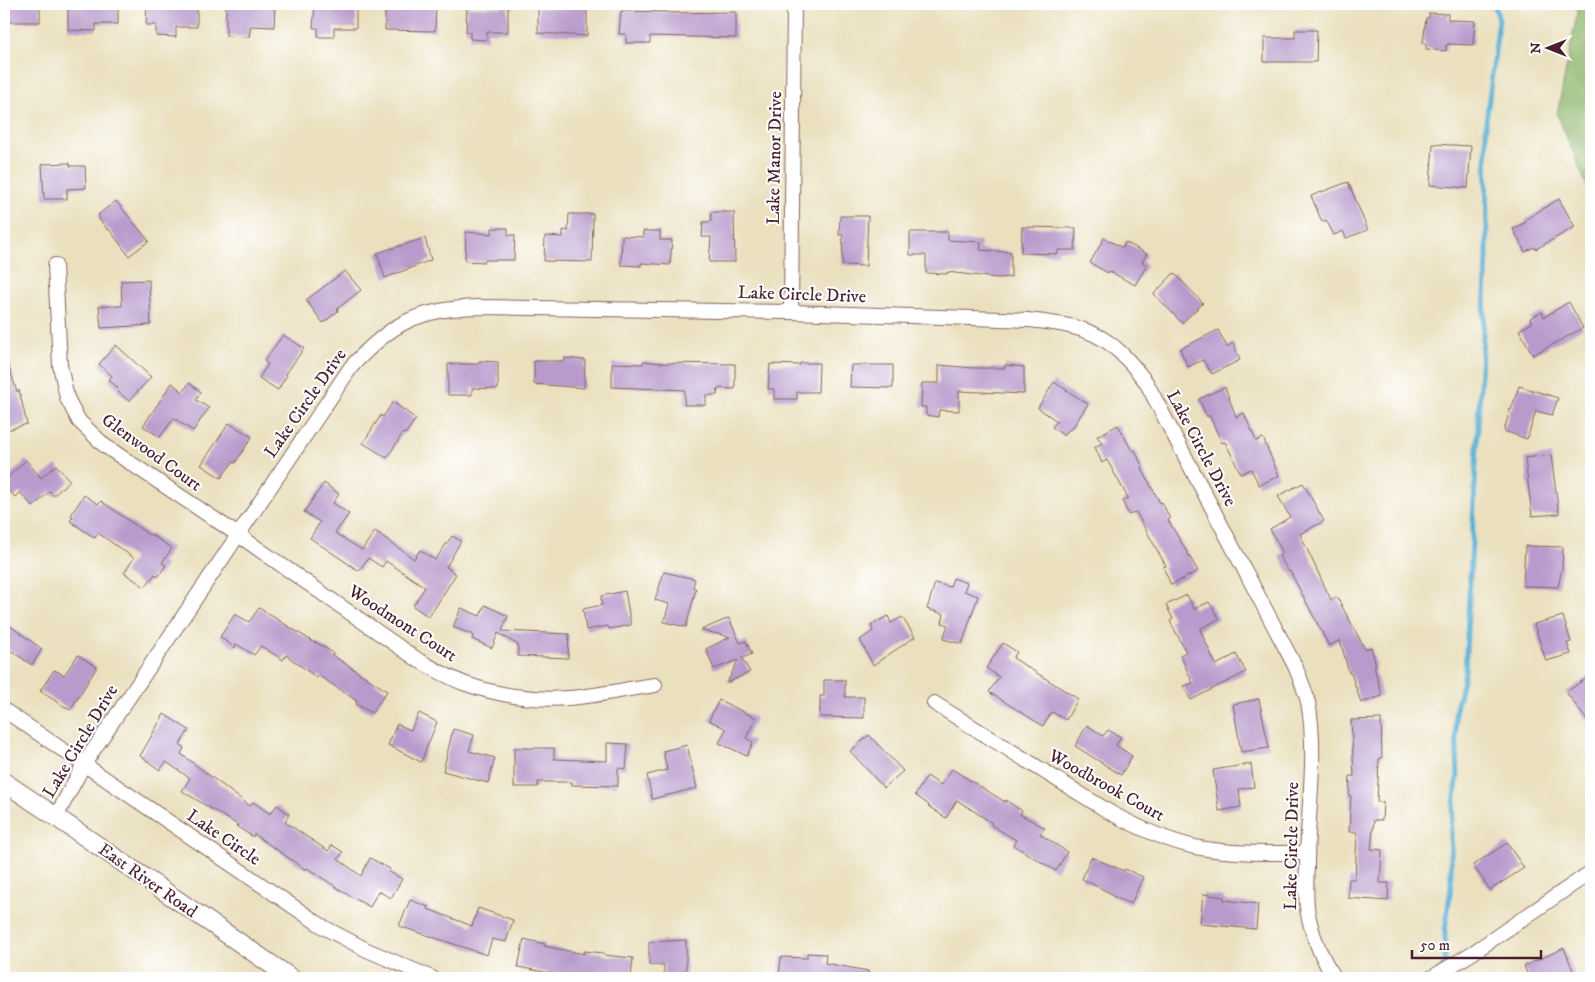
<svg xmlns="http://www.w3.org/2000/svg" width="1595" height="982" viewBox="0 0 1595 982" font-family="'IM FELL DW Pica',serif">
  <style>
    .forest { fill: #8db66c; stroke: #6c6a4c }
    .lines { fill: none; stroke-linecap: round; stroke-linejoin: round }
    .stream { stroke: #57afd4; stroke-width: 5 }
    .building { fill: #b89bcc }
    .minor-casing { stroke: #82635e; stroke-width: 16 }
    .tertiary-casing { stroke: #82635e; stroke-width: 20 }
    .minor { stroke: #fff; stroke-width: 14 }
    .tertiary { stroke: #fff; stroke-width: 18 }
    .labels { text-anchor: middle; stroke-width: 4; stroke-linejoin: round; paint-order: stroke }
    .street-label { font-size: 18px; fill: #4a1f2b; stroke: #fff }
  </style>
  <rect width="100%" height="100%" fill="#fff"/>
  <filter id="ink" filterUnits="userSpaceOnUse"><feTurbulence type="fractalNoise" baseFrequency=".02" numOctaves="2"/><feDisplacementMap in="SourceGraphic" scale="10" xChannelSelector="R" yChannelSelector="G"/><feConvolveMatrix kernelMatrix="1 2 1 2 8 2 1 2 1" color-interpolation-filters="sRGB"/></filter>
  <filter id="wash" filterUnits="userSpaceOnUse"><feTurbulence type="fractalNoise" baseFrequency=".0096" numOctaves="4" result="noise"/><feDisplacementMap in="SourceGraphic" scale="20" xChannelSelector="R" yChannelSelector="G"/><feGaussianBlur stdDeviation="1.12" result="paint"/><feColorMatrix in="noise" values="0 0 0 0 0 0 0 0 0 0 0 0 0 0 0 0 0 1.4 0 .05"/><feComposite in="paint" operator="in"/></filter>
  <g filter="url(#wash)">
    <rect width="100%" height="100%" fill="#eae0be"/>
    <!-- forest -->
    <path class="forest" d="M1579 4H1591V196L1557 114Z"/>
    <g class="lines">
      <!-- stream -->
      <path class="stream" d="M1445 978V931L1451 887V827L1458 774 1455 713 1465 672 1487 258 1486 122 1499 20 1494 4"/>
    </g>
    <g id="blocks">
      <!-- building -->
      <g class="building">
        <rect x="4" y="4" width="36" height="18"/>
        <path d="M68 4H118V24H96V31L68 30Z"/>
        <path d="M147 4H197V27H176V37L156 36V25H146Z"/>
        <path d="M226 4H275L274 27 251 26 249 37 226 36Z"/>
        <path d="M315 4 356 5V28H334V37H318V28H313Z"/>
        <path d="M385 5H436L435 31 385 30Z"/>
        <path d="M467 7H508V32H487V40L470 39V32H466Z"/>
        <path d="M587 7V36L538 33V8Z"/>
        <path d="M621 11 669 12V13L736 12V38L650 36V43H626V34H619Z"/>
        <path d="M1429 13 1448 14V19L1451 20 1475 21 1473 45 1448 44V45H1446V51L1426 49V43H1423L1426 18H1429Z"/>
        <path d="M1295 30H1317L1316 62H1264V38H1295Z"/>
        <path d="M1433 144 1471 146 1468 188 1430 185Z"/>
        <path d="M70 163V166H85L86 188 67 189V199H44L42 164Z"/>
        <path d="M1348 182 1368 230 1346 238 1343 231 1334 235 1326 220 1322 222 1311 196Z"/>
        <path d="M1559 199 1575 227 1536 249 1534 247 1525 252 1513 229 1526 222 1525 220 1534 214Z"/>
        <path d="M116 201 149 241 129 256 109 229 108 230 99 219V214Z"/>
        <path d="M711 212H734L735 262H709L711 237H702L703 222H711Z"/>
        <path d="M569 214H593L592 262 544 261 545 236 563 237V230L568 231Z"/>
        <path d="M840 216H868L866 266 842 265 843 235H839Z"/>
        <path d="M1022 227 1076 228 1075 250H1058V254L1021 253Z"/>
        <path d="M492 228H508V235H515L514 260H485V262L465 261 466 232 492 234Z"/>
        <path d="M643 231H660V240H672L670 265 641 263V266L621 265 622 236 643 237Z"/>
        <path d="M910 232H948V240L981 242 980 250 1011 252V277L997 278 947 272V274L926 273V255H910Z"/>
        <path d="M425 238 431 260 385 278 377 253Z"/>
        <path d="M1104 238 1123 248 1125 242 1147 254 1142 262 1147 265 1135 285 1109 271 1108 273 1090 263Z"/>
        <path d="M345 271 361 290 337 309 338 311 323 323 306 300Z"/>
        <path d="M1174 273 1203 303 1182 323 1154 294Z"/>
        <path d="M149 280 151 325 101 328 99 306H122L121 281Z"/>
        <path d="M1569 302 1583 328 1533 355 1519 330 1532 323 1530 318 1542 312 1544 317Z"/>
        <path d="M1218 330 1227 347 1233 343 1240 360 1212 374 1203 360 1188 367 1180 349Z"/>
        <path d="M283 335 304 348 286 374 287 375 278 390 259 378 268 364 264 361Z"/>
        <path d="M116 345 151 377 129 401 116 390 118 388 109 380 112 376 99 364Z"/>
        <path d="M565 358 585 360 584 388 534 384V361H565Z"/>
        <path d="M4 361H7L17 392 19 390 27 424 4 431Z"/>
        <path d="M479 361 498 362V389L472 388V395H448V364H479Z"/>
        <path d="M643 361 662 363 735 364V389L718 388 717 395H706V405H684L685 390 612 387V363L643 364Z"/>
        <path d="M800 363H819L818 392H797V399H774V389H768L770 364 800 365Z"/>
        <path d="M851 365H893V388L850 387Z"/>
        <path d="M939 365 974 368H1005V365L1024 367V394L959 391V411L939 410 938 417 926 415V407H921L922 383H939Z"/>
        <path d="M1054 382 1088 404 1071 430 1069 429 1064 436 1052 427 1057 421 1038 408Z"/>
        <path d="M172 383 183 392 189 383 201 392 196 400 209 408 193 431 174 418 160 437 143 426Z"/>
        <path d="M1519 386 1558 398 1552 415 1536 411 1527 439 1504 431 1510 409 1511 410Z"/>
        <path d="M1225 387 1236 417 1244 413 1256 441 1263 438 1279 476 1259 485 1251 469 1241 474 1225 442 1222 443 1209 415 1207 417 1199 399Z"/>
        <path d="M393 402 416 419 405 434 403 433 387 458 363 443 381 415 383 417Z"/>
        <path d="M229 423 252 437 235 463 233 462 221 478 201 465Z"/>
        <path d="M1118 425 1132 451 1135 450 1143 468 1142 469 1160 503 1162 502 1170 519 1168 520 1198 571 1171 585 1163 567 1166 566 1136 512 1129 515 1122 501 1128 498 1107 460 1102 463 1095 447 1102 443 1097 436Z"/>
        <path d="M1551 455 1559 514 1532 516 1525 458Z"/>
        <path d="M26 460 41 478 56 465 70 481 53 496 50 491 33 507 20 492 15 497 4 486V481Z"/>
        <path d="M324 483 339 494 333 503 349 514 335 533 362 550 375 531 414 559 420 550 435 560 452 536 461 541 446 567 456 574 429 617 413 606 425 587 386 561 382 567 368 558 359 571 310 538 320 522 304 512Z"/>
        <path d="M1303 483 1324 521 1300 534 1331 600 1337 597 1365 649 1371 647 1376 665 1374 666 1382 696 1361 703 1351 673H1349L1340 640 1329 646 1290 571 1289 572 1279 556 1283 553 1270 529 1290 517 1278 496Z"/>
        <path d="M84 495 98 504 101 501 149 535 150 534 172 548 162 563 166 565 158 577 155 574 145 587 124 573 134 558 98 533 95 538 70 521 73 517 71 515Z"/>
        <path d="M1525 546 1563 547 1562 568 1558 587 1523 586Z"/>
        <path d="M664 572 695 579 693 587 696 589 686 627 664 622 669 604 655 600Z"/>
        <path d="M953 578 967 583 964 591 978 596 962 644 943 639 948 625 942 623 944 614 927 609 935 583 950 587Z"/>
        <path d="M625 591 631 625 609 629 608 626 586 630 583 609 602 605 601 596Z"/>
        <path d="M1187 595 1194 609 1209 602 1219 619 1200 629 1216 665 1236 654 1246 672 1191 700 1183 686 1193 683 1180 655 1186 652 1170 621 1173 619 1166 605Z"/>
        <path d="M485 605 508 616 502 631 569 634 568 658 518 656V645L498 633 492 648 472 639 473 635 453 627 461 608 480 616Z"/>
        <path d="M259 608 315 643 316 642 333 653 332 655 387 691 372 713 356 704 357 701 318 675 317 678 286 655 283 660 261 646 254 655 236 644 235 648 220 637 235 614 249 622Z"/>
        <path d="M888 616 891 623 902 617 915 637 873 665 860 640 873 631 871 625Z"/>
        <path d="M1563 616 1571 642 1567 643 1571 654 1546 661 1534 624Z"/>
        <path d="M729 618 740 643 746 641 752 654 742 658 750 672 727 683 738 660 714 669 706 649 730 637 701 630Z"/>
        <path d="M9 625 42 649 32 665 4 646V634Z"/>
        <path d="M1003 643 1017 652 1013 658 1078 699 1066 720 1052 712 1043 726 989 692 999 677 986 668Z"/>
        <path d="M78 655 97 667 70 710 40 691 54 670 64 675Z"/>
        <path d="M1591 675V726L1566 692Z"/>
        <path d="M824 680H845V697H864V718L820 717V696H824Z"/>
        <path d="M1259 699 1269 748 1241 752 1233 704Z"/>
        <path d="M719 700 756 718 746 738 753 742 747 756 719 743 726 729 709 720Z"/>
        <path d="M419 713 437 722 421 762 388 745 397 724 411 730Z"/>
        <path d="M164 714 189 730 180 744 184 748 181 754 250 806 253 802 270 814 277 805 289 814 285 822 328 851 332 845 343 852 338 859 361 876 370 858 390 869 388 871 402 879 391 898 378 891 370 907 350 896 307 868 306 870 254 834 253 837 236 826 238 825 182 791 190 778 166 762 160 770 140 756Z"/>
        <path d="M1381 719 1382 758 1379 759 1377 802H1383L1382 820H1374L1371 849 1382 850 1380 883H1389L1388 901 1348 898 1349 879H1355L1357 832H1349L1351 796H1349L1350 776H1354L1351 720Z"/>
        <path d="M1087 725 1103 736 1108 730 1121 737 1116 745 1132 756 1121 775 1075 746Z"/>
        <path d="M453 729 474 735 469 751 495 758 488 783 443 771Z"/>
        <path d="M869 735 903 771 884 788 850 751Z"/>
        <path d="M607 743 628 744 626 769 618 768V786L572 785V782H538V787H514V748H554V759L607 761Z"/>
        <path d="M687 745 697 788 652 799 647 775 667 770 663 751Z"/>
        <path d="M1251 764 1254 787 1239 789 1241 807 1219 811 1213 770Z"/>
        <path d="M952 769 1005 802 1006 800 1022 811 1020 814 1045 828 1040 834 1067 852 1056 871 1013 845 1016 840 991 825 992 823 957 800 946 818 928 806 929 805 915 795 927 776 941 785Z"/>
        <path d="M1507 843 1524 868 1490 890 1473 865Z"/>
        <path d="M1091 857 1124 871 1125 869 1143 877 1131 904 1112 896V894L1082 879Z"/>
        <path d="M1203 894 1224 897V900L1258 904 1256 929 1200 924Z"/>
        <path d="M410 900 429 907 428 909 472 926 478 908 513 920 506 942 492 939 487 955 399 926Z"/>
        <path d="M524 939 545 944 544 946 584 954V951L603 953V955L633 958 631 978H576L518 967Z"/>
        <path d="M686 940V978H664V965H649V942Z"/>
        <path d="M1564 948 1576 978H1529L1524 966Z"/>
        <path d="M807 953 826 954 825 963 868 971 867 978H779L781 957 807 958Z"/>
      </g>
    </g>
  </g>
  <g filter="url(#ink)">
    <use href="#blocks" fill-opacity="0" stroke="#82635e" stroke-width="1"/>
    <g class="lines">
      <defs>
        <g id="minor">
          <path d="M55 265 60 365 67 398 79 421 105 446 237 534 418 660C433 668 449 678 466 684 497 695 535 701 568 698 597 696 626 689 655 685"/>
          <path d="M791 312 794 4"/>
          <path d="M934 703 1111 813C1139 828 1169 842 1200 848 1235 854 1271 853 1307 853"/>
          <path d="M4 710 325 928 367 950 432 978"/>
          <path d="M56 817 84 764 351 367C391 323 418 309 478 307L791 312 1028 320C1056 323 1086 326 1109 343 1124 354 1135 368 1146 382L1295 666C1300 678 1305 690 1308 702 1318 755 1307 812 1307 866 1306 883 1305 902 1309 919 1314 940 1323 961 1335 978"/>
          <path d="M1431 978 1474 952 1591 872"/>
        </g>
        <path id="tertiary" d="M4 782 56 817 291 978"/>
      </defs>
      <!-- minor casing -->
      <use href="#minor" class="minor-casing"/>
      <!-- tertiary casing -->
      <use href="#tertiary" class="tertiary-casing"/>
      <!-- minor -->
      <use href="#minor" class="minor"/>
      <!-- tertiary -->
      <use href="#tertiary" class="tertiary"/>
    </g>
  </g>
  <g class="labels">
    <!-- street labels -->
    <g class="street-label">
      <text transform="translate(774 158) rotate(-89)" y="6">Lake Manor Drive</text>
      <text transform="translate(802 294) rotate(2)" y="6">Lake Circle Drive</text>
      <text transform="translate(305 403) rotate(-55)" y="6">Lake Circle Drive</text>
      <text transform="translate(1202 448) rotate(62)" y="6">Lake Circle Drive</text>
      <text transform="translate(152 452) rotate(36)" y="6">Glenwood Court</text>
      <text transform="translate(403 623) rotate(33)" y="6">Woodmont Court</text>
      <text transform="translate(80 741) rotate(-59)" y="6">Lake Circle Drive</text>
      <text transform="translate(1107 785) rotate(29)" y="6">Woodbrook Court</text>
      <text transform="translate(224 837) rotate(34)" y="6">Lake Circle</text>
      <text transform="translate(1291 846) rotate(-89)" y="6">Lake Circle Drive</text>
      <text transform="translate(148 880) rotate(35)" y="6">East River Road</text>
    </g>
  </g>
  <!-- margin -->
  <rect width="1595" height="982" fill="none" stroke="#fff" stroke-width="20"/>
  <!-- north arrow -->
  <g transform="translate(1548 48) rotate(270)" stroke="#ffffff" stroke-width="4" paint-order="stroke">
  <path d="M0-4L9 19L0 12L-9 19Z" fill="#4a1f2b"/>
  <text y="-8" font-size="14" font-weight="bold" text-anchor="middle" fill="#4a1f2b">N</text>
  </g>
  <!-- scale -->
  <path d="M1412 950v8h129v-8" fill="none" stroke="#4a1f2b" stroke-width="2.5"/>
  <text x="1420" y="950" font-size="15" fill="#4a1f2b" stroke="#ffffff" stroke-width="4" paint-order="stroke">50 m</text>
</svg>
